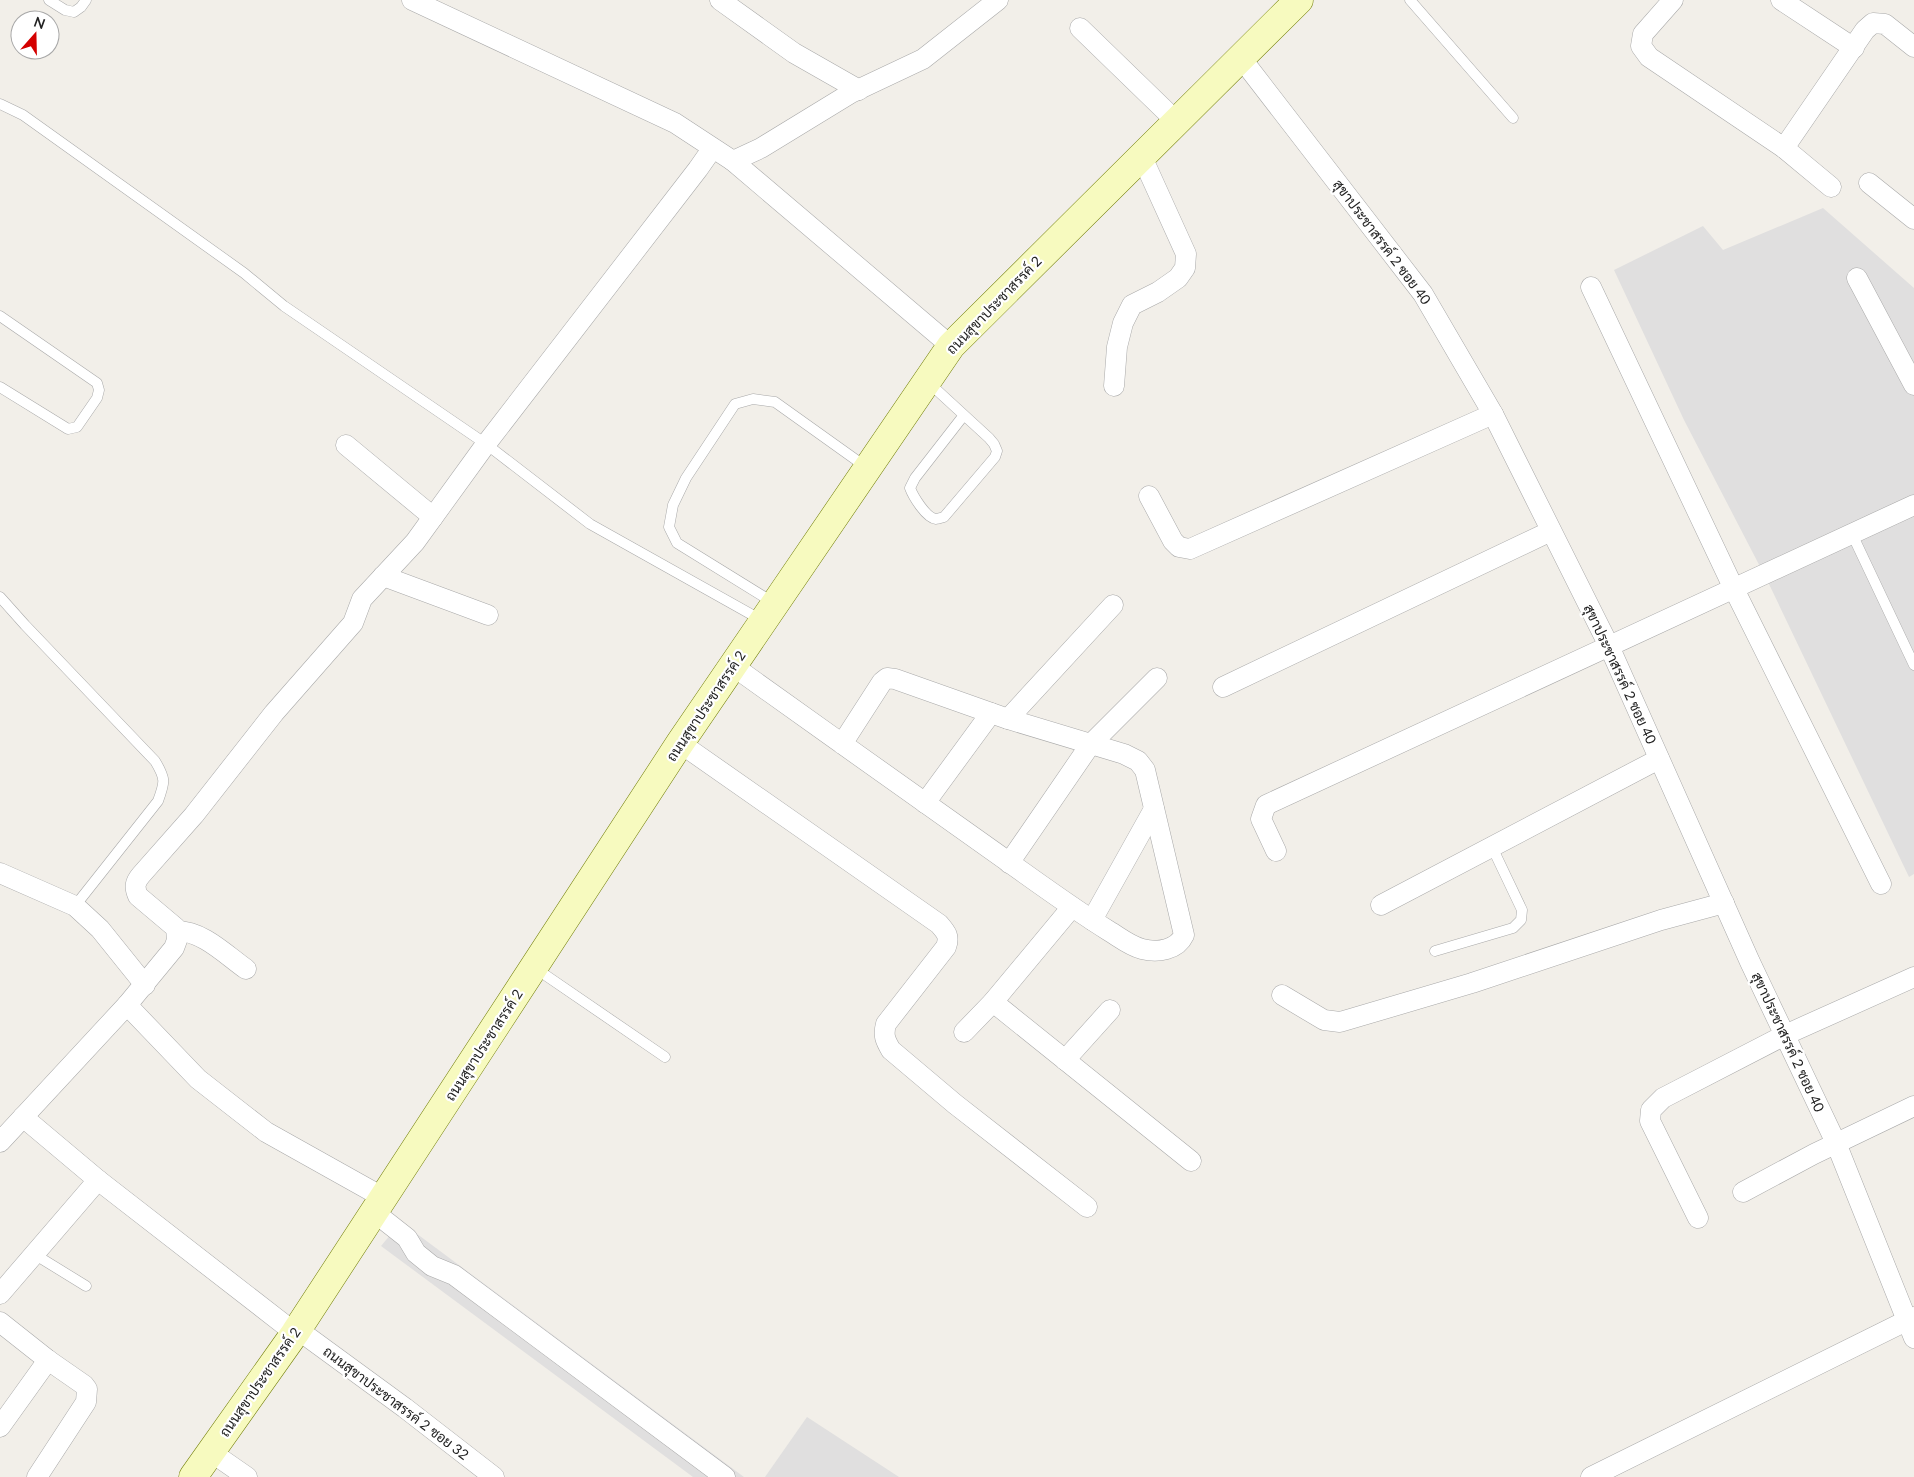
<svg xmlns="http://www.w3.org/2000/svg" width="1914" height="1477" viewBox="0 0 1914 1477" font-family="Lato,Sarabun,sans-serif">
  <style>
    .residential { fill: #e0dfdf }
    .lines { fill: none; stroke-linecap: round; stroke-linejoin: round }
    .lane-casing { stroke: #a9a9a9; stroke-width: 11 }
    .street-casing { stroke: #a9a9a9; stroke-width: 21 }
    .secondary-casing { stroke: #707d05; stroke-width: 29 }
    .lane { stroke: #fff; stroke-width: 10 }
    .street { stroke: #fff; stroke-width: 20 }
    .secondary { stroke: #f7fabf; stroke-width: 28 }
    .labels { text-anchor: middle; stroke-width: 4.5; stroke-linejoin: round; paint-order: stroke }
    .street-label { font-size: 14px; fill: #222; stroke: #fff }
  </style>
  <rect width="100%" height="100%" fill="#f2efe9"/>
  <!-- residential -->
  <g class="residential">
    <path d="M1823 208 1914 288V874L1909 877 1768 582 1684 420 1614 270 1703 226 1723 250Z"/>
    <path d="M401 1222 744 1477H693L381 1246Z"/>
    <path d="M807 1417 899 1477H765Z"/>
  </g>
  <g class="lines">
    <defs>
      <g id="lane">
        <path d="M49 0 65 10 74 12 81 7 86 0"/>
        <path d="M1410 0 1513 118"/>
        <path d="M0 104 23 115 244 273 284 306 486 444 590 524 763 621"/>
        <path d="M0 316 97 383 99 390 97 398 77 427 68 429 0 387"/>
        <path d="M928 382 989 438 994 444 997 451 995 457 944 517C944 517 937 519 936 519 926 518 913 496 910 488L915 478 964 415"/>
        <path d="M1852 534 1914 665"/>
        <path d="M0 597 25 625 155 761C166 779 165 782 158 801L75 906"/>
        <path d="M774 603 677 543 669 527 673 505 686 478 735 404 753 399 775 402 866 467"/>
        <path d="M1435 951 1513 928 1521 920 1522 910 1492 847"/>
        <path d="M535 968 665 1057"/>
        <path d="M34 1254 86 1286"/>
      </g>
      <g id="street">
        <path d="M412 0 675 123 733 161 951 346"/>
        <path d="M720 0 794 53 859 90"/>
        <path d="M1673 0 1643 34 1641 46 1649 57 1784 148 1831 187"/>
        <path d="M1781 0 1854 48"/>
        <path d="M1080 28 1177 122"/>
        <path d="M1241 58 1423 294 1493 414 1609 646 1750 962 1836 1143 1914 1338"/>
        <path d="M1784 148 1865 30 1873 23 1885 24 1914 47"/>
        <path d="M733 161 761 148 851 93 923 59 998 0"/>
        <path d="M1869 183 1914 219"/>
        <path d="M1857 278 1914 385"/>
        <path d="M1591 287 1734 589 1881 884"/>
        <path d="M1114 386 1117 347 1123 323 1132 305 1158 292 1178 278 1185 268 1186 254 1142 157"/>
        <path d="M346 445 433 517"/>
        <path d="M1149 496 1173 541 1179 547 1190 549 1493 414"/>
        <path d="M383 576 488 615"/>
        <path d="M733 666C830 735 927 805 1024 873 1052 893 1080 913 1109 931 1119 937 1130 946 1142 949 1158 953 1177 950 1184 935L1145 770 1138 761 1124 754 1008 719 895 679 887 678 882 682 842 744"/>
        <path d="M1223 687 1551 531"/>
        <path d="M1008 719 1113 605"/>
        <path d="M680 743 939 924C946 932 950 936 946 947L886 1024C883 1035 885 1040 891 1050L955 1104 1087 1207"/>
        <path d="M925 803 991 713"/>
        <path d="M1276 851 1261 819 1266 805 1914 505"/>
        <path d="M1009 863 1090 745 1157 678"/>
        <path d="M0 873 75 906 100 929 145 985"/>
        <path d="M1381 905 1659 759"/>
        <path d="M1092 920 1154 809"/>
        <path d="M177 931C203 931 226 955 246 969"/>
        <path d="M1282 995 1324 1020 1340 1022 1472 983 1661 920 1724 903"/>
        <path d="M993 1002 1191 1161"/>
        <path d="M127 1005 198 1079 266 1132 384 1198"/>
        <path d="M964 1032 993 1002 1072 907"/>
        <path d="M1065 1060 1110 1010"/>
        <path d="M23 1117 98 1180 295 1333"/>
        <path d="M0 1142 127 1005 174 948 177 940 176 928 138 896C134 887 135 882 141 875L194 815 274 713 353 623 362 599 415 542 486 444 698 169 712 149"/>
        <path d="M1743 1192 1814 1154 1914 1106"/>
        <path d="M374 1212 407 1238 416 1253 432 1266 454 1275 725 1477"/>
        <path d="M1698 1218 1650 1121 1651 1110 1663 1098 1785 1035 1914 977"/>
        <path d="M0 1294 98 1180"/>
        <path d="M0 1322 48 1360 84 1385 87 1389 86 1402 37 1477"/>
        <path d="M297 1329 405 1408 494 1477"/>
        <path d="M0 1427 48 1360"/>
        <path d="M211 1452 247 1477"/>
        <path d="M1591 1477 1914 1317"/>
      </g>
      <path id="secondary" d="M193 1477 295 1333 680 743 951 346 1299 0"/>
    </defs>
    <!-- lane casing -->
    <use href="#lane" class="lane-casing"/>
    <!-- street casing -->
    <use href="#street" class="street-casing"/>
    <!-- secondary casing -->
    <use href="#secondary" class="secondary-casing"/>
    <!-- lane -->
    <use href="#lane" class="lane"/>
    <!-- street -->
    <use href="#street" class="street"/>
    <!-- secondary -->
    <use href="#secondary" class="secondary"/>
  </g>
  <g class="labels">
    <!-- street labels -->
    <g class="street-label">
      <text transform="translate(1382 242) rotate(53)" y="5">สุขาประชาสรรค์ 2 ซอย 40</text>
      <text transform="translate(994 305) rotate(-46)" y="5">ถนนสุขาประชาสรรค์ 2</text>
      <text transform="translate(1620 674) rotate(65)" y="5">สุขาประชาสรรค์ 2 ซอย 40</text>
      <text transform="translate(706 706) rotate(-56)" y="5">ถนนสุขาประชาสรรค์ 2</text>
      <text transform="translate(1788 1042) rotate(65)" y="5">สุขาประชาสรรค์ 2 ซอย 40</text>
      <text transform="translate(484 1045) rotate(-57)" y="5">ถนนสุขาประชาสรรค์ 2</text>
      <text transform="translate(260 1382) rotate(-55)" y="5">ถนนสุขาประชาสรรค์ 2</text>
      <text transform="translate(396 1403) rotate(37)" y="5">ถนนสุขาประชาสรรค์ 2 ซอย 32</text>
    </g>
  </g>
  <!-- north arrow -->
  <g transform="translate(35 35) rotate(20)"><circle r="24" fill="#ffffff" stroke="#a7a7a7"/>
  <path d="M0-4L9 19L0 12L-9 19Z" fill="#d40000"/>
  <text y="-8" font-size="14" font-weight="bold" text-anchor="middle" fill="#222222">N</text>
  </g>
</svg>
